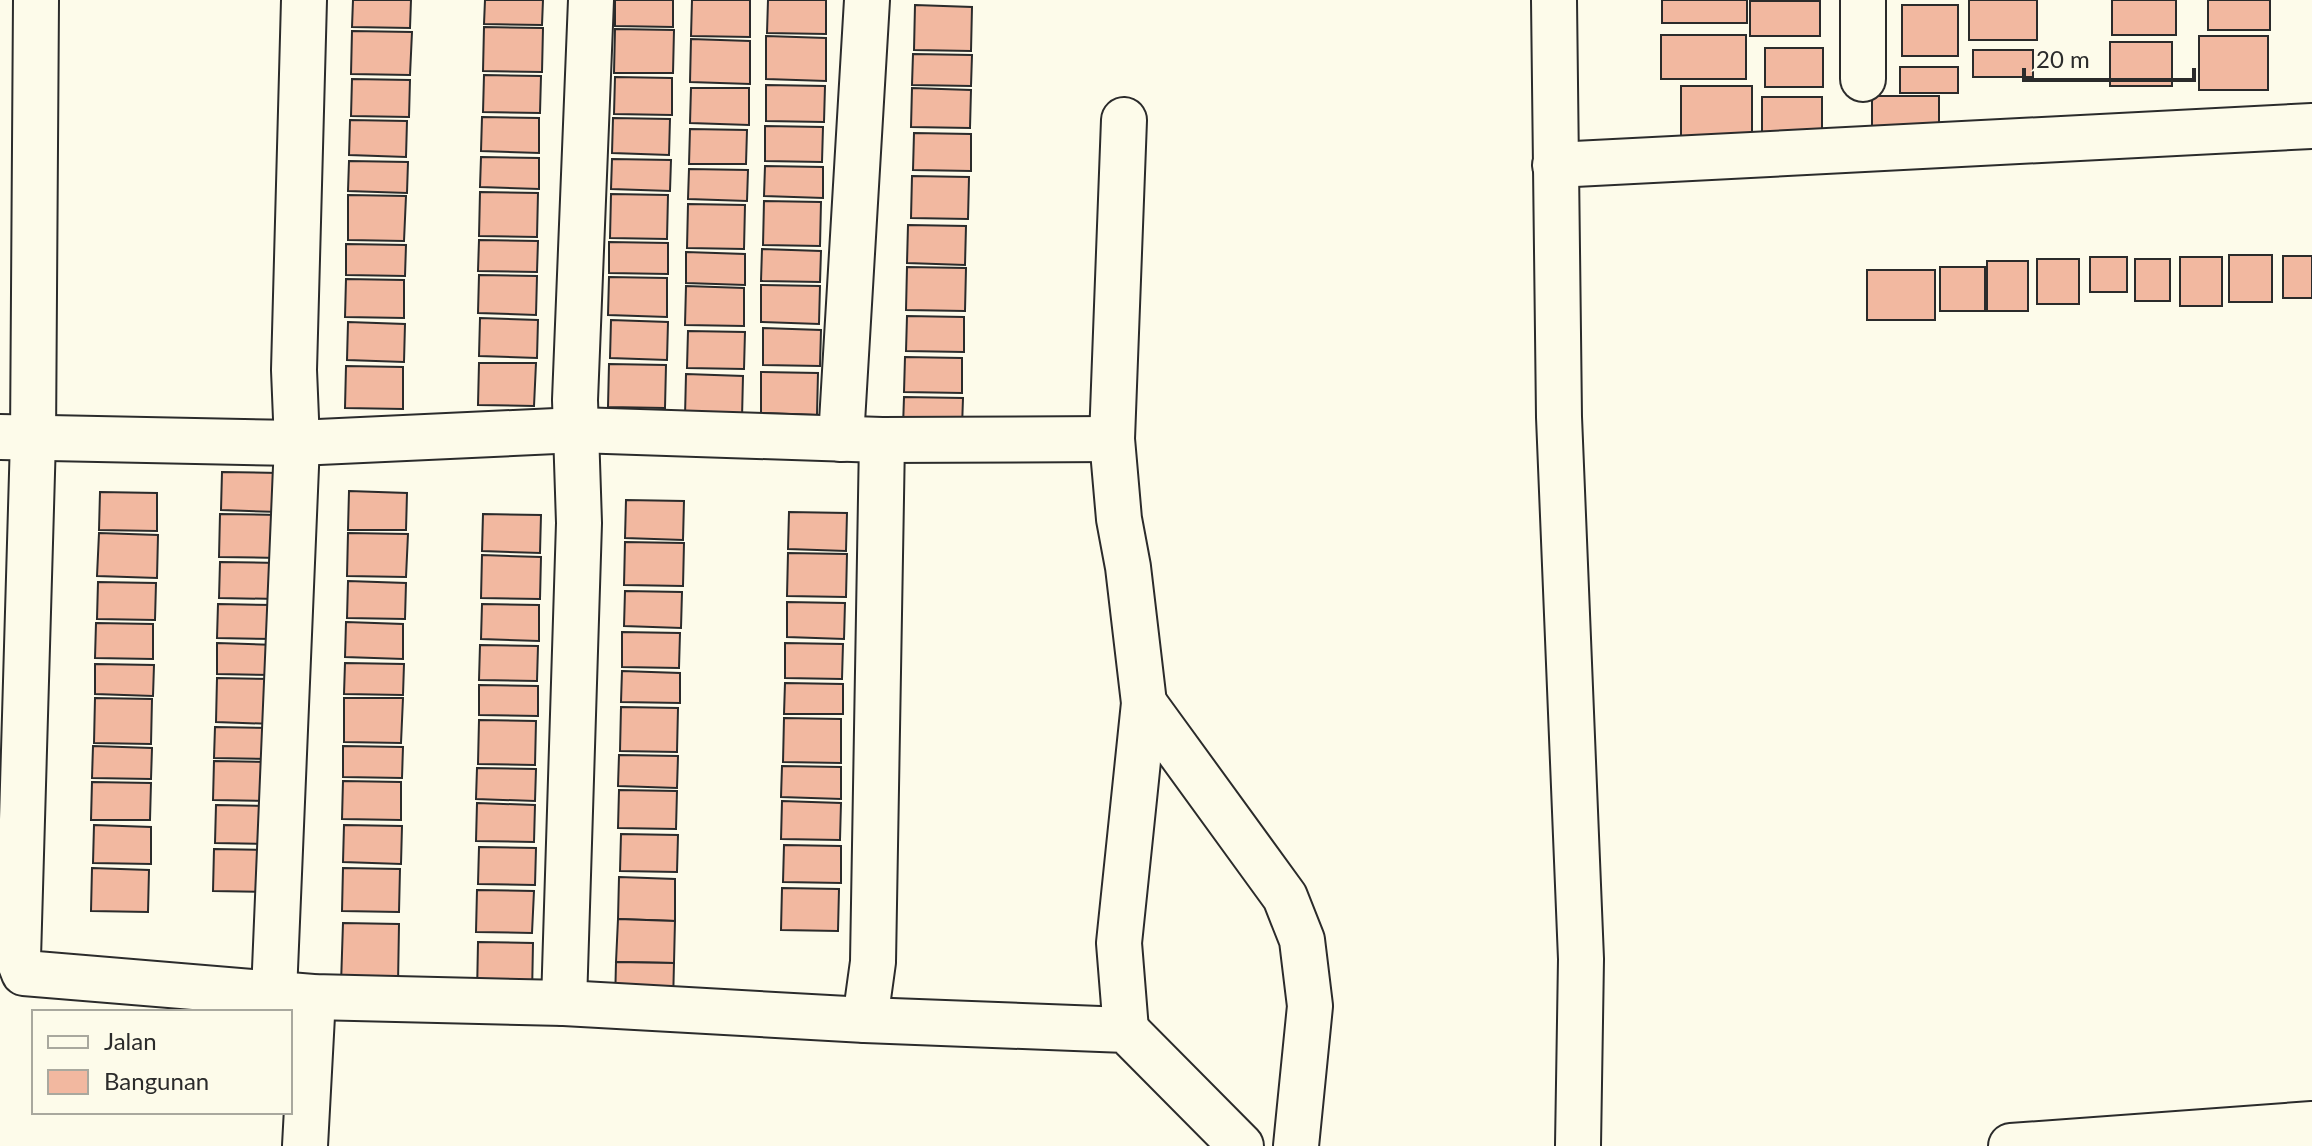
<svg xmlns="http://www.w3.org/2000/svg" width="2312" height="1146" viewBox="0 0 2312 1146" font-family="Lato,sans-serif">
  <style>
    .building { fill: #f2b8a0; stroke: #2b2b2b; stroke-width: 2 }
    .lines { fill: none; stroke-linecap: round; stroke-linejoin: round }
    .minor-casing { stroke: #2b2b2b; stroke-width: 48 }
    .minor { stroke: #fdfbea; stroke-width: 44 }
  </style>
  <rect width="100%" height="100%" fill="#fdfbea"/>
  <!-- building -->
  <g class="building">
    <path d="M353 0H411L410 28 352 27Z"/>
    <path d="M485 0H543L542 25 484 24Z"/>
    <path d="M615 0H673V27L615 26Z"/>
    <path d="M692 0H750V37L691 36Z"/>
    <path d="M768 0H826V34L767 33Z"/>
    <rect x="1662" y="0" width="85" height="23"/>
    <rect x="1969" y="0" width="68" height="40"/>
    <rect x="2112" y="0" width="64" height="35"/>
    <rect x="2208" y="0" width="62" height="30"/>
    <rect x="1750" y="1" width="70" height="35"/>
    <path d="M915 5 972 7 971 51 914 50Z"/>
    <rect x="1902" y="5" width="56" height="51"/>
    <path d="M484 27 543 28 542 72 483 71Z"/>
    <path d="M615 29 674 30 673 73H614Z"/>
    <path d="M352 31 412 32 410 75 351 74Z"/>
    <rect x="1661" y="35" width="85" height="44"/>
    <path d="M766 36 826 38V81L766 79Z"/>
    <rect x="2199" y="36" width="69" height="54"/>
    <path d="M691 39 750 41V84L690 82Z"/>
    <rect x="2110" y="42" width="62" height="44"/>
    <rect x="1765" y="48" width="58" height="39"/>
    <rect x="1973" y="50" width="60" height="27"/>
    <path d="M913 54 972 55 971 86 912 85Z"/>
    <rect x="1900" y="67" width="58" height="26"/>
    <path d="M484 75 541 76 540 113 483 112Z"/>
    <path d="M615 77 672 78V115L614 114Z"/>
    <path d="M352 79 410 80 409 117 351 116Z"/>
    <path d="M766 85 825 86 824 122 766 121Z"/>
    <rect x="1681" y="86" width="71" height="63"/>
    <path d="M691 88H749V125L690 123Z"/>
    <path d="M912 88 971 90 970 128 911 127Z"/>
    <rect x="1872" y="96" width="67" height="46"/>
    <rect x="1762" y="97" width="60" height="39"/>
    <path d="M482 117 539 118V153L481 151Z"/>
    <path d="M613 118 670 119 669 155 612 153Z"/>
    <path d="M350 120 407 121 406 157 349 155Z"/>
    <path d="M765 126 823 127 822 162 765 161Z"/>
    <path d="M690 129 747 130 746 164H689Z"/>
    <path d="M914 133 971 134V171L913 170Z"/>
    <path d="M481 157 539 158V189L480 187Z"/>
    <path d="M612 159 671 160 670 191 611 189Z"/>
    <path d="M349 161 408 162 407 193 348 191Z"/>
    <path d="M765 166 823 167V198L764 196Z"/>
    <path d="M689 169 748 170 747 201 688 199Z"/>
    <path d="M912 176 969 177 968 219 911 218Z"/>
    <path d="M480 192 538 193 537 237 479 236Z"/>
    <path d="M611 194 668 195 667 239 610 238Z"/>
    <path d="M348 195 406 196 404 241 348 240Z"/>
    <path d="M764 201 821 202 820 246 763 245Z"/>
    <path d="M688 204 745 205 744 249 687 248Z"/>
    <path d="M908 225 966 226 965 265 907 263Z"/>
    <path d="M479 240 538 241 537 272 478 271Z"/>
    <path d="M609 242 668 243V274L609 273Z"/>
    <path d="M346 244 406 245 405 276 346 275Z"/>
    <path d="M762 249 821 251 820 282 761 281Z"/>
    <path d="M686 252 745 254V285L686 283Z"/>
    <rect x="2229" y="255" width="43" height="47"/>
    <rect x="2283" y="256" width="29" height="42"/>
    <rect x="2090" y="257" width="37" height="35"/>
    <rect x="2180" y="257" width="42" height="49"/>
    <rect x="2037" y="259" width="42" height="45"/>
    <rect x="2135" y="259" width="35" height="42"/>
    <rect x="1987" y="261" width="41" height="50"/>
    <path d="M907 267 966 268 965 311 906 310Z"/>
    <rect x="1940" y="267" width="45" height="44"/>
    <rect x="1867" y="270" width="68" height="50"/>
    <path d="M479 275 537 276 536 315 478 313Z"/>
    <path d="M609 277 667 278V317L608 315Z"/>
    <path d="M346 279 404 280V318L345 317Z"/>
    <path d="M761 285 820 286 819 324 761 322Z"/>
    <path d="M686 286 744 288V326L685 325Z"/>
    <path d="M907 316 964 317V352L906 351Z"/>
    <path d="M480 318 538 320 537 358 479 356Z"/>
    <path d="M611 320 668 322 667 360 610 358Z"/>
    <path d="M348 322 405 324 404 362 347 360Z"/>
    <path d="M763 328 821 330 820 366 763 365Z"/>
    <path d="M688 331 745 332 744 369 687 368Z"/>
    <path d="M905 357 962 358V393L904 392Z"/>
    <path d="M479 363H536L534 406 478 405Z"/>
    <path d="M609 364 666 365 665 408 608 407Z"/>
    <path d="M346 366 403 367V409L345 408Z"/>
    <path d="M761 372 818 373 817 415 761 413Z"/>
    <path d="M686 374 743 376 742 418 685 416Z"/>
    <path d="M904 397 963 398 962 428 903 427Z"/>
    <path d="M222 472 279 473V512L221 510Z"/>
    <path d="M349 491 407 493 406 530H348Z"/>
    <path d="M100 492 157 493V531L99 530Z"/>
    <path d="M626 500 684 501 683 540 625 538Z"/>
    <path d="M789 512 847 513 846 551 788 549Z"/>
    <path d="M220 514 280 515 279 558 219 557Z"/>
    <path d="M483 514 541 515 540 553 482 551Z"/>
    <path d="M99 533 158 535 157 578 97 576Z"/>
    <path d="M348 533 408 534 406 577 347 576Z"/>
    <path d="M625 542 684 543 683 586 624 585Z"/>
    <path d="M788 553 847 554 846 597 787 596Z"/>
    <path d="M482 555 541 557 540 599 481 598Z"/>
    <path d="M220 562 278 563 277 599 219 598Z"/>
    <path d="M348 581 406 583 405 619 347 618Z"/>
    <path d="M98 582 156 583 155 620 97 619Z"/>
    <path d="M625 591 682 592 681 628 624 626Z"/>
    <path d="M787 602 845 603 844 639 787 637Z"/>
    <path d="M218 604 275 605V639L217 638Z"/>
    <path d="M482 604 539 605V641L481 639Z"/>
    <path d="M346 622 403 624V659L345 657Z"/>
    <path d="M96 623 153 624V659L95 658Z"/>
    <path d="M622 632 680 633 679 668 622 667Z"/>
    <path d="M217 643 276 645 275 675 217 674Z"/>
    <path d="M785 643 843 644 842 679 785 678Z"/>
    <path d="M480 645 538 646 537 681 479 680Z"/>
    <path d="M345 663 404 664 403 695 344 694Z"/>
    <path d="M95 664 154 665 153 696 95 694Z"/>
    <path d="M622 671 680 673V703L621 702Z"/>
    <path d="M217 678 274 679 273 724 216 722Z"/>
    <path d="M785 683 843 684V714H784Z"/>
    <path d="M479 685 538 686V716L479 715Z"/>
    <path d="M95 698 152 699 151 744 94 743Z"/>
    <path d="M344 698H403L401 743 344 742Z"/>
    <path d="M621 707 678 708 677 752 620 751Z"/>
    <path d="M784 718 841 719V763L783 762Z"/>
    <path d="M479 720 536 721 535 765 478 764Z"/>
    <path d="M215 727 274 728 273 759 214 758Z"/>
    <path d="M93 746 152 748 151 779 92 778Z"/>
    <path d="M343 746 403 747 402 778 343 777Z"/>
    <path d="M619 755 678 756 677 788 618 786Z"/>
    <path d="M214 761 273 762 272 801 213 800Z"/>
    <path d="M782 766 841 767V799L781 797Z"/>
    <path d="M477 768 536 769 535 801 476 799Z"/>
    <path d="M343 781 401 782V820L342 819Z"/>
    <path d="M92 782 151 783 150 820H91Z"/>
    <path d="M619 790 677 791 676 829 618 828Z"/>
    <path d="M782 801 841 803 840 840 781 839Z"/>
    <path d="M477 803 535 805 534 842 476 841Z"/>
    <path d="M216 805 273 806V844L215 843Z"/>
    <path d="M94 825 151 827V864L93 863Z"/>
    <path d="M344 825 402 826 401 864 343 862Z"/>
    <path d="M621 834 678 835 677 872 620 871Z"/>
    <path d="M784 845 841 846V883L783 882Z"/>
    <path d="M479 847 536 848 535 885 478 884Z"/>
    <path d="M214 849 271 850 270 892 213 891Z"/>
    <path d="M92 868 149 870 148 912 91 911Z"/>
    <path d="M343 868 400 869 399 912 342 911Z"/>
    <path d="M619 877 675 879V921L618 919Z"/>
    <path d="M782 888 839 889 838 931 781 930Z"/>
    <path d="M477 890 534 891 532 933 476 932Z"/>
    <path d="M618 919 675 921 674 963 616 962Z"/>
    <path d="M343 923 399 924 398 985 341 984Z"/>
    <path d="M478 942 533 943 532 996 477 995Z"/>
    <path d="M616 962 674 963 673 1004H615Z"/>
  </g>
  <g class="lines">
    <defs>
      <g id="minor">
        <path d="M36 0 33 439 18 958 24 973 313 997 564 1003 865 1020 1126 1030 1241 1146"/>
        <path d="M1554 0 1559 417 1581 959 1578 1146"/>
        <path d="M1863 0V79"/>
        <path d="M1124 120 1112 439 1119 519 1128 567 1144 703 1119 943 1126 1030"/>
        <path d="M1555 165 2312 126"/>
        <path d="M0 437 297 443 577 430 882 440 1112 439"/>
        <path d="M841 439 867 0"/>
        <path d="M1144 703 1285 897 1302 940 1310 1006 1296 1146"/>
        <path d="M274 993 297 443 294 370 304 0"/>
        <path d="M564 1003 579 523 575 400 591 0"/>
        <path d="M865 1020 873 962 882 440"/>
        <path d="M305 1146 313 997"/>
        <path d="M2011 1146 2312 1124"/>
      </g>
    </defs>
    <!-- minor casing -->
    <use href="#minor" class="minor-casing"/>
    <!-- minor -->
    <use href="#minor" class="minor"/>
  </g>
  <!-- legend -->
  <rect x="32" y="1010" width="260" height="104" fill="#fdfbea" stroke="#a9a89e" stroke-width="2"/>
  <rect x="48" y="1036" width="40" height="12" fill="#fdfbea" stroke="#a9a89e" stroke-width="2"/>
  <text x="104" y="1050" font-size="24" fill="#2b2b2b">Jalan</text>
  <rect x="48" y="1070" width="40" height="24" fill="#f2b8a0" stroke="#a9a89e" stroke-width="2"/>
  <text x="104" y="1090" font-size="24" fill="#2b2b2b">Bangunan</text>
  <!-- scale -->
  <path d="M2024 68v12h170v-12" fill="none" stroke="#2b2b2b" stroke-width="4"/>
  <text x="2036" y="68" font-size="24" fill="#2b2b2b" stroke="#fdfbea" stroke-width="6" paint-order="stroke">20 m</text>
</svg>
